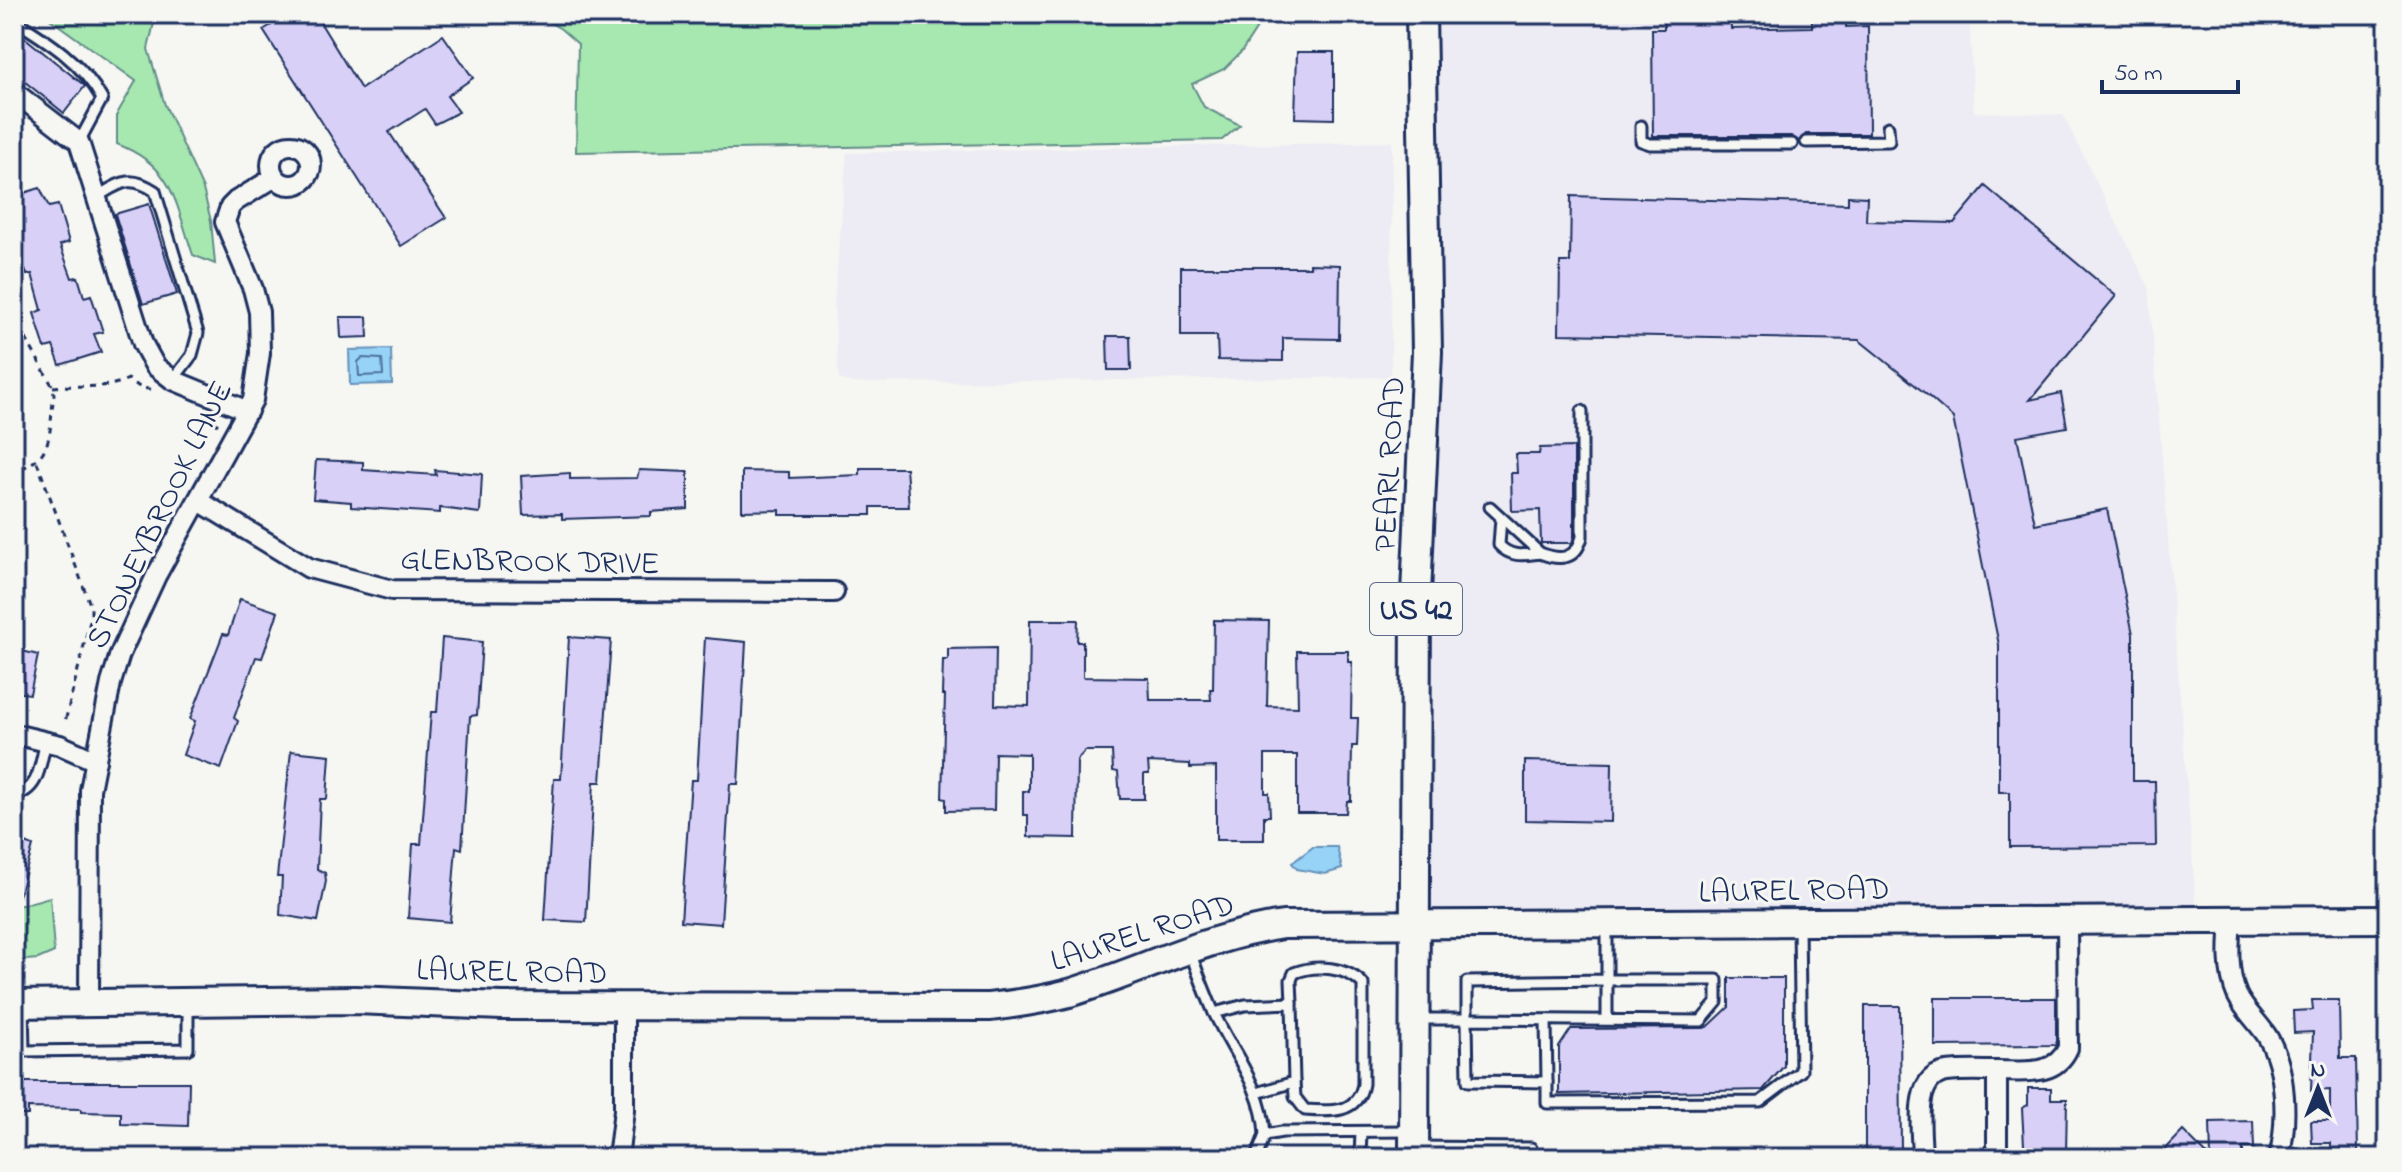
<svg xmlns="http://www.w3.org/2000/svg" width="2402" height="1172" viewBox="0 0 2402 1172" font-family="'Indie Flower',sans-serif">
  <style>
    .built { fill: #edebf4 }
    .green { fill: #a7e8b1; stroke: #618c88; stroke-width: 2 }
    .water { fill: #97d3f7; stroke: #6591ba; stroke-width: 2 }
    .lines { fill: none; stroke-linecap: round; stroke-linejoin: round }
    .shore { stroke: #4d719b; stroke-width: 2 }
    .building { fill: #d9d0f8; stroke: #1b2f5e; stroke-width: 2 }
    .lane-casing { stroke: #1b2f5e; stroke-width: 15 }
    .street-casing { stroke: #1b2f5e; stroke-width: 24 }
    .secondary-casing { stroke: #1b2f5e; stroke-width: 32 }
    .primary-casing { stroke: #1b2f5e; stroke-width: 34 }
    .path { stroke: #1b2f5e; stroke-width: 3; stroke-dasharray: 6 6; stroke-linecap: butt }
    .lane { stroke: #f6f6f2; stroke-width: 9 }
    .street { stroke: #f6f6f2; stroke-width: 18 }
    .secondary { stroke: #f6f6f2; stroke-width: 26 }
    .primary { stroke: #f6f6f2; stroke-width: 28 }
    .labels { text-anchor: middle; stroke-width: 6; stroke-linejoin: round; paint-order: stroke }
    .shield { fill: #f6f6f2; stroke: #5d6b8a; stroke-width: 2 }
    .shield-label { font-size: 30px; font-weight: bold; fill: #1b2f5e }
    .street-label { font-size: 32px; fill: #1b2f5e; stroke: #f6f6f2 }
  </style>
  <rect width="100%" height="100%" fill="#f6f6f2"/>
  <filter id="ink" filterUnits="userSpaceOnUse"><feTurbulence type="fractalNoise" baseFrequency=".0125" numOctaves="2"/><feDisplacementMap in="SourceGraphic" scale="16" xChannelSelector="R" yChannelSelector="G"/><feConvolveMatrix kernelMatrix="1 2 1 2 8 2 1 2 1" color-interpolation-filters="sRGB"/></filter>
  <g filter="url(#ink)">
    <!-- built -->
    <g class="built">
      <path d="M1421 14H1969L1974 112 2063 115 2149 288 2197 920 1416 924Z"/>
      <path d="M1392 142 1391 374 1386 377 853 383 839 379 834 305 847 153Z"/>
    </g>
    <!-- green -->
    <g class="green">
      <path d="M43 14H156L148 49 165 105 203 189 211 221 215 264 193 255C175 202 174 166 117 144V114L136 81Z"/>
      <path d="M535 14H1263L1264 17 1242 51 1224 69 1192 84 1204 107 1240 125 1222 140 576 152 578 44 561 29Z"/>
      <path d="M50 897 54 952 38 959 14 961V907Z"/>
    </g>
    <!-- water -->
    <g class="water">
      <path d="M391 349 392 384 350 385 349 350Z"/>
      <path d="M1313 847H1337L1342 869 1325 874 1297 869 1292 863Z"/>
    </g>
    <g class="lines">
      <!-- shore -->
      <path class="shore" d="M362 358 382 359 383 375 359 376 358 362Z"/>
    </g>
    <!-- building -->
    <g class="building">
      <path d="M290 14H315L361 89 443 35 473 78 447 96 459 112 435 124 425 109 389 132 446 218 401 246 263 30Z"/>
      <path d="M1664 14H1730L1731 29 1812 27V15H1846V27L1868 26 1869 134H1806L1799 141 1791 136H1653L1652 29H1664Z"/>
      <path d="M14 29 85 86 64 113 14 73Z"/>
      <path d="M1297 52H1334V119L1295 118Z"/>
      <path d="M1985 186 2116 296 2030 400 2061 393 2067 427 2017 436 2035 524 2107 509 2133 634V781H2155L2156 846 2010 847V792H1999V645L1953 418 1926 394 1859 340 1559 334 1560 262H1570L1571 196 1848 204V196L1867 197 1866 221 1954 223Z"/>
      <path d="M40 188 49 207 58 205 69 242 60 245 72 278 78 277 84 297 91 295 103 332 94 334 101 352 60 365 53 346 45 348 34 313 42 310 32 274 27 275 20 256 14 257V196Z"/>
      <path d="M149 204 177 294 143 304 115 214Z"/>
      <path d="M1310 264 1340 265 1339 339 1283 338V361L1218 360 1217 336H1181V267H1310Z"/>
      <path d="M340 317H367L368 337 341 338Z"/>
      <path d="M1107 336H1130L1131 370H1108Z"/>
      <path d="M1574 447V536L1572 543H1541L1540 510 1512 511 1511 473H1517L1516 454H1539L1540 448Z"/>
      <path d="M316 460 363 462V470L436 475 435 470 482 474 480 513 440 508V513L351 507V502L313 499Z"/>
      <path d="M860 468H906L909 507H871V515H780V510L742 511V471L789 472V478L860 475Z"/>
      <path d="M639 470 688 472V509L651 512V516L562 519V514L523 515 521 476 570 473V479L637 478Z"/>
      <path d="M240 599 278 612 262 658 256 657 234 718 238 721 221 769 183 755 195 721 190 719 223 634 228 635Z"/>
      <path d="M1030 620H1078L1077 642H1083V677L1149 678 1150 700H1211L1210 689H1213L1214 620 1269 621 1267 706 1298 707 1297 651H1348V662H1352L1351 718H1358L1357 746H1352L1351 801H1347L1346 813H1297V755H1265V793H1269L1270 816H1264V840H1216V767L1190 768V764L1148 762 1149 774H1144V799H1120L1118 772 1113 771 1112 751H1085L1077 760 1076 838 1028 837V815H1023V791H1029V754L995 753 994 810 946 811V799L942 798 945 695H942L943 660H948V649L996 648 995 705 1029 706Z"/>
      <path d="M569 637 611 640 601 782H594L586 922 545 920 554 779H561Z"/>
      <path d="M442 638 482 642 477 715 470 716 462 849 456 847 450 922 408 918 413 844H421L431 712H437Z"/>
      <path d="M705 638 746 642 738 784H730L721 924 681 921 691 780H697Z"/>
      <path d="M14 649 38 655 30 694 14 692Z"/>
      <path d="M291 751 330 755 327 799H320L317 869 325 873 326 881 318 921 280 915 282 877H277Z"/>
      <path d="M1525 761 1612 763 1611 822 1525 820Z"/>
      <path d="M14 838 33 846 18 899 14 898Z"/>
      <path d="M1729 978H1784V1066L1763 1090 1559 1094V1047L1571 1029 1704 1028 1709 1026 1729 1007Z"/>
      <path d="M1935 998H2056V1045L1935 1046Z"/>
      <path d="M2312 1000H2339L2340 1058H2356L2358 1153 2331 1154V1143H2312L2311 1121H2330V1090L2311 1091 2313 1032 2294 1033 2293 1011 2313 1010Z"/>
      <path d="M1865 1006H1900L1901 1158H1865Z"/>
      <path d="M14 1082H189L188 1126 121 1124V1113L81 1112V1109L28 1108V1115H14Z"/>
      <path d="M2028 1088H2051V1099H2067L2066 1154H2048V1158H2029V1151L2024 1145 2022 1108 2028 1105Z"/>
      <path d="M2253 1121 2254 1148H2243V1158H2211L2210 1122Z"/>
      <path d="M2183 1131 2210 1158H2157Z"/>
    </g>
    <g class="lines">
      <defs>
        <g id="lane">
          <path d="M14 20C48 41 83 63 102 99L79 142"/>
          <path d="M1641 126V141L1650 144H1792"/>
          <path d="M1806 142 1889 141 1888 127"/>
          <path d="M96 197C121 183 129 174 155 191L198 333 192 355 173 380"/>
          <path d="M1490 507 1540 553C1560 561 1576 560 1582 537V411"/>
          <path d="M1501 518 1499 545C1511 558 1524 555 1540 553"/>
          <path d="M14 795C40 791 40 763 46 741"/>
          <path d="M1190 952C1198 973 1206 995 1215 1015 1234 1055 1263 1089 1265 1135L1282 1132 1410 1131"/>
          <path d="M1292 1003 1291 980 1294 973C1316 964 1347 967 1363 984V1084C1358 1114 1330 1112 1305 1110L1295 1097 1294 1082"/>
          <path d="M23 1004 24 1051 188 1049V1006"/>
          <path d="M1214 1013 1245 1005 1292 1003 1294 1082 1257 1093"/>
          <path d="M1420 1019H1467V982L1607 980V927"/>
          <path d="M1546 1020 1547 1082"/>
          <path d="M1607 1020V980H1717V1002L1701 1021 1467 1019 1468 1081 1547 1082V1103L1760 1102 1801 1071 1799 926"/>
          <path d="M1416 1147 1531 1148V1158"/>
          <path d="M1256 1158 1265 1135"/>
          <path d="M1360 1158 1361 1132"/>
        </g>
        <g id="street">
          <path d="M14 92 79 142 143 344 155 366 173 380 248 411"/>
          <circle cx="291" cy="165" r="20"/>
          <path d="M199 501 309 568 392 590 834 592"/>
          <path d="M14 734 60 745 96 761"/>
          <path d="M2231 920C2229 944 2227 972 2237 995 2244 1010 2258 1022 2267 1036 2287 1069 2288 1121 2279 1158"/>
          <path d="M89 1003 90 790 111 683 120 654 156 576 253 400 260 353 259 312 253 289 225 222 230 207 236 201 275 177"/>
          <path d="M1997 1071C2025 1071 2055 1077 2068 1048L2067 921"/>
          <path d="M618 1158 624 1110V1006"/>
          <path d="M1922 1158C1922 1132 1911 1076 1947 1072 1963 1070 1981 1071 1997 1071V1158"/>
        </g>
        <path id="secondary" d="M14 1004 355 1000 502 1006 989 1007C1016 1004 1043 1000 1069 993 1141 971 1207 936 1283 925L2388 919"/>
        <path id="primary" d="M1414 1158 1416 594 1427 352 1421 14"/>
      </defs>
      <!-- lane casing -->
      <use href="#lane" class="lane-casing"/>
      <!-- street casing -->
      <use href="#street" class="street-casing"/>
      <!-- secondary casing -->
      <use href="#secondary" class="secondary-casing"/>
      <!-- primary casing -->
      <use href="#primary" class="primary-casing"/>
      <!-- path -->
      <g class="path">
        <path d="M14 317 53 387 54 395C48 432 56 458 14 471"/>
        <path d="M53 387C79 384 104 391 128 379L141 388 156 390"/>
        <path d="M206 415 218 425"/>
        <path d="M37 462 91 607V617L65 722"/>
      </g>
      <!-- lane -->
      <use href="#lane" class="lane"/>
      <!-- street -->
      <use href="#street" class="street"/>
      <!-- secondary -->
      <use href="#secondary" class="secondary"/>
      <!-- primary -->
      <use href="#primary" class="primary"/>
    </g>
  </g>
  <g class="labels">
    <!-- shield labels -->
    <rect class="shield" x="1370" y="583" width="92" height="52" rx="6"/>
    <g class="shield-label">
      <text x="1416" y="619">US 42</text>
    </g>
    <!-- street labels -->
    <g class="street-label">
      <text transform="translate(1388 464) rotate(-87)" y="11">PEARL ROAD</text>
      <text transform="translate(158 514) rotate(-64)" y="11">STONEYBROOK LANE</text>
      <text transform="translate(530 560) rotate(1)" y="11">GLENBROOK DRIVE</text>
      <text transform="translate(1794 889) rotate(-1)" y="11">LAUREL ROAD</text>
      <text transform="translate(1142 931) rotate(-18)" y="11">LAUREL ROAD</text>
      <text transform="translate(512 970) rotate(1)" y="11">LAUREL ROAD</text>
    </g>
  </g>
  <!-- margin -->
  <rect width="2402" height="1172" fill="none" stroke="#f6f6f2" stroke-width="48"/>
  <rect x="24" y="24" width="2354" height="1124" fill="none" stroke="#1b2f5e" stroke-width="3" filter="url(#ink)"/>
  <!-- north arrow -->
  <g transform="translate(2318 1088)" stroke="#f6f6f2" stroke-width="6" paint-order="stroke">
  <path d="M0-6L14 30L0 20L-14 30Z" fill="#1b2f5e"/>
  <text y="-12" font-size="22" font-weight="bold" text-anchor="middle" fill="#1b2f5e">N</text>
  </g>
  <!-- scale -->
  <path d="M2102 80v12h136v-12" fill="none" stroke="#1b2f5e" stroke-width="4"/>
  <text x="2114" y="80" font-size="24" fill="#1b2f5e" stroke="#f6f6f2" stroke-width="6" paint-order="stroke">50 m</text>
</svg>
